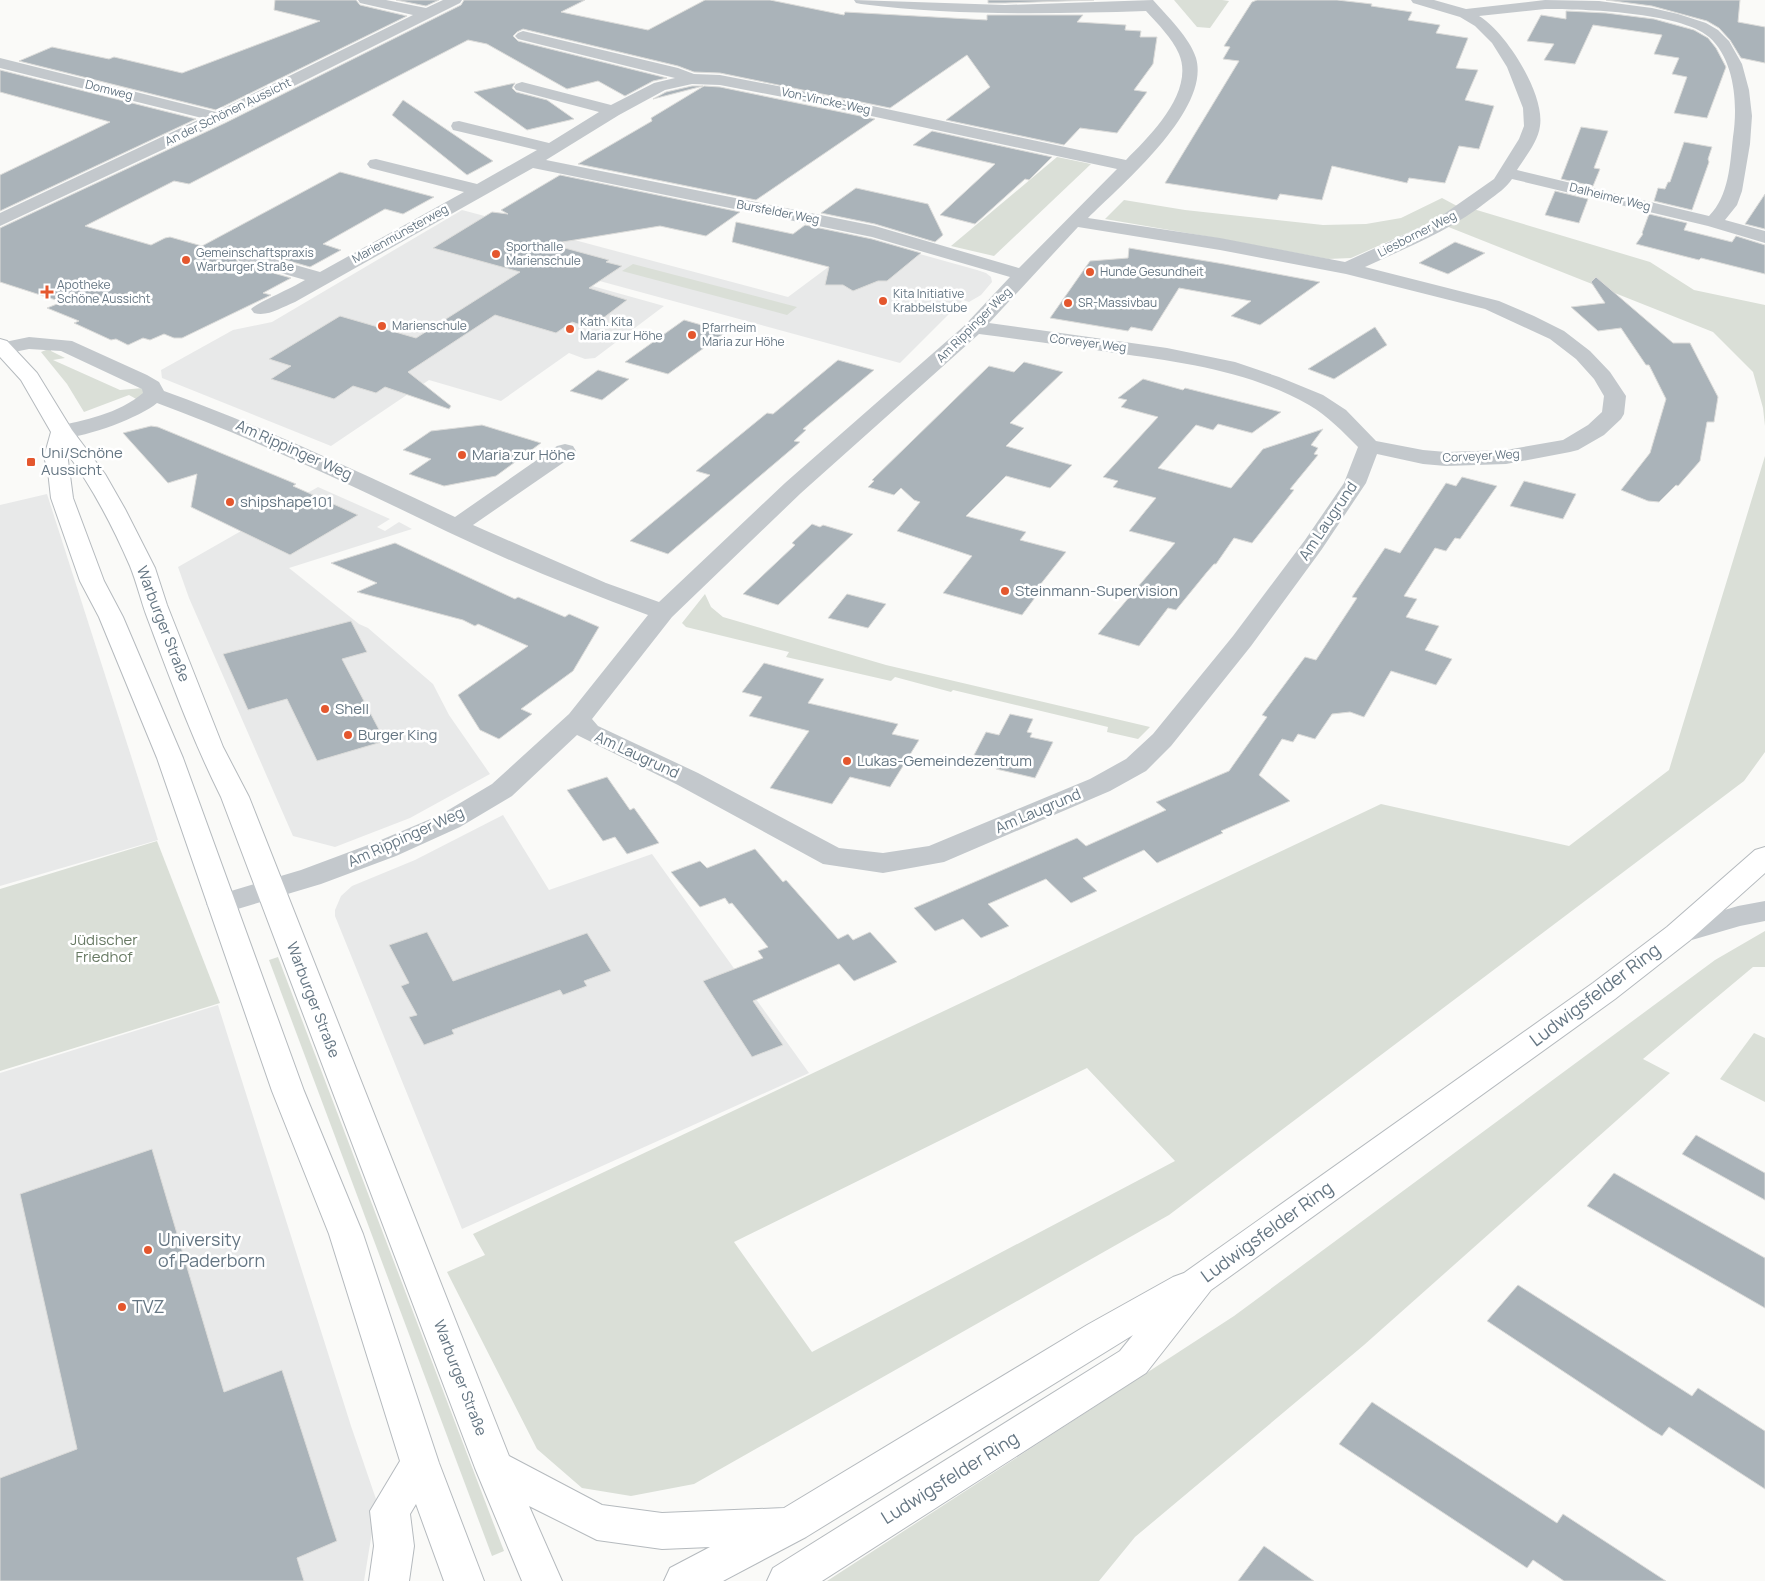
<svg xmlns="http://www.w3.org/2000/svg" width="1765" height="1581" viewBox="0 0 1765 1581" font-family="Manrope,sans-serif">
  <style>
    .built { fill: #e8e9e9 }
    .green { fill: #dadfd7; fill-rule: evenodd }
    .building { fill: #aab3b9; stroke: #dcdcda }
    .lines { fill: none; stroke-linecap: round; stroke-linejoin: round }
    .major-casing { stroke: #b5babe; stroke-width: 2 }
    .minor { fill: #c3c8cc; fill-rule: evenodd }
    .major { fill: #fff; fill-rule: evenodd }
    .poi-dot { fill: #e4572e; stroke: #fff; stroke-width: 2 }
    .labels { text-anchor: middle; stroke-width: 5; stroke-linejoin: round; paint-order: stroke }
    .far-street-label { font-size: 12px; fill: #657683; stroke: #fff }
    .far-poi-label { font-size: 12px; fill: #657683; stroke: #fff; text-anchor: start }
    .street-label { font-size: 15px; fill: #657683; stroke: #fff }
    .poi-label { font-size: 15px; fill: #657683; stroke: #fff; text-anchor: start }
    .park-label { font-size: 15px; fill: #687a64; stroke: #fff }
    .near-street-label { font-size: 18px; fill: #657683; stroke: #fff }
    .near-poi-label { font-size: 18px; fill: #657683; stroke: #fff; text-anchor: start }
  </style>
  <rect width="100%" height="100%" fill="#fafaf8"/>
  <!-- built -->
  <g class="built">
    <path d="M462 210 788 297 866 239 977 270 986 273 991 277 992 282 981 295 969 302 963 300 900 363 585 277 578 282 664 306 595 358 585 359 569 353 501 401 429 380 331 446 162 378 161 370 233 330 272 322Z"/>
    <path d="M318 487 390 519 377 527 385 531 399 522 412 529 289 568 359 624 368 628 433 684 449 715 490 774 410 818 335 847 293 836 189 598 178 567Z"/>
    <path d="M47 494 158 840 0 886V505Z"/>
    <path d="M503 815 549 890 652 854 809 1073 462 1229 335 916V910L341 896 352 886 415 860Z"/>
    <path d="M218 1005 351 1426 377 1502 364 1581H0V1073Z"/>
  </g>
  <!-- green -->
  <g class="green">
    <path d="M1174 0H1222L1229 1 1210 28 1197 27Z"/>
    <path d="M1057 157 1091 164 994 256 951 246Z"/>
    <path d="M1442 198 1457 206 1432 222 1351 258 1328 259 1222 239 1105 219 1124 200 1185 210 1323 225 1366 224 1401 218Z"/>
    <path d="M1470 208 1650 262 1694 290 1765 305V426L1763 408 1753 372 1713 332 1446 226Z"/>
    <path d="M633 264 652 269 797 307 787 315 622 271Z"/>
    <path d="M51 348V351L65 358 53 360 120 390 143 388 145 394 138 400 129 395 84 412 67 384 41 352Z"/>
    <path d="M1765 456V752L1744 781 1169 1215 694 1484 631 1496 582 1488 537 1449 447 1272 485 1255 473 1234 1381 804 1569 846 1669 770ZM1087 1068 1175 1161 812 1352 734 1242Z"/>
    <path d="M705 594 711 607 723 617 886 665 1150 727 1138 739 1107 732 1108 727 953 690 951 692 895 677 891 681 786 657 789 652 686 627 682 623Z"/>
    <path d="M157 841 220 1003 0 1071V889Z"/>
    <path d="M1765 931V967H1753L1643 1059 1670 1073 1364 1345 1135 1537 1099 1581H827L1234 1316 1715 960Z"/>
    <path d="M278 957 504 1551 492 1556 269 960Z"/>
    <path d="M1754 1033 1765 1038V1102L1720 1079Z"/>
  </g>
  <!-- building -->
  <g class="building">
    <path d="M275 0H356L360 5 407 16 216 110 19 61 52 47 109 59 114 57 182 73 320 21 274 10Z"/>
    <path d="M396 0H439L426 6Z"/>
    <path d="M464 0H585L561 12 648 30 705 0H770L844 15 845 12 987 20V15H1083L1077 22 1126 25 1125 30 1141 31 1140 37H1157L1153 64 1134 90 1147 92 1117 133 1080 128 1064 145 946 120 990 87 967 55 890 108 720 73 694 72 678 66 523 29 517 32 513 36 518 41 667 78 653 81 625 96 598 81 567 89 487 44 468 40 189 184 174 181 85 226 151 245 165 238 170 237 202 246 340 172 434 197 403 214 385 209 323 244 341 250 310 267 247 249 238 251 235 256 238 263 291 278 263 293 271 295 182 338H174L164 334 150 340 143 338 128 345 116 339 111 340 74 323 79 321 47 308 62 302 0 282V228L225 123 461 5Z"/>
    <path d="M988 0H1094L1005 3H988Z"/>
    <path d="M1257 0H1337L1372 4 1371 6 1412 12 1408 20 1440 25 1436 33 1468 38 1456 68 1478 70 1465 100 1494 106 1479 149 1459 146 1445 183 1409 178 1407 183 1332 166 1322 200 1280 194 1277 200 1165 183 1239 61 1223 59 1230 47 1224 46 1252 2Z"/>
    <path d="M1606 0H1740L1738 22 1765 27V63L1741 58 1730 40 1719 28 1707 21 1652 6Z"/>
    <path d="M1566 11 1606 13 1654 19 1694 30 1708 38 1716 48 1726 67 1707 118 1674 113 1687 77 1672 74 1679 58 1654 54 1662 35 1593 25 1575 64 1544 60 1554 44 1527 41 1541 15 1566 19Z"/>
    <path d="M0 70 196 119 0 211V175L110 122 0 92Z"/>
    <path d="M515 83 512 88 516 92 547 100 574 119 527 130 474 92Z"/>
    <path d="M692 86H703L653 99 666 92Z"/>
    <path d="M704 86 720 87 875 119 756 200 578 164 652 121 651 118Z"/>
    <path d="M403 100 493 161 467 175 392 115Z"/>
    <path d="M1581 127 1608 131 1594 168 1600 169 1593 186 1561 179Z"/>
    <path d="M932 131 1052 157 1029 180 1025 179 975 224 940 215 995 164 913 145Z"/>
    <path d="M1684 142 1712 147 1708 159 1709 162 1692 210 1654 201 1658 188 1665 189 1668 182H1670Z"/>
    <path d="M560 175 740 212 706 236 660 226 550 244 609 260 606 262 622 266 589 288 627 300 590 328 572 322 556 333 495 315 408 372 451 406 449 409 385 387 376 393 353 386 334 399 271 379 291 366 269 359 340 316 416 338 520 272 433 248 492 212 508 214 501 210Z"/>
    <path d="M856 188 928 204 943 235 935 242 875 224 821 213Z"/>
    <path d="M1555 191 1588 199 1579 223 1545 215Z"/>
    <path d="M1765 194V229L1745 224Z"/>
    <path d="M1649 214 1687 223 1684 230 1732 242 1736 236 1765 245V274L1701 258 1699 260 1636 244 1643 234 1642 233Z"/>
    <path d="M736 222 793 234 805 225 872 239 921 253 887 281H878L853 291 843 285H825L829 267 732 242Z"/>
    <path d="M1455 242 1485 253 1448 274 1419 263Z"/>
    <path d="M1129 248 1224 264 1320 282 1260 325 1231 316 1251 301 1179 288 1152 331 1131 327 1128 331 1050 318 1090 261 1128 258Z"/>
    <path d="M1596 277 1673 343H1690L1718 397 1714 422H1707L1700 461 1678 486 1676 485 1659 502 1648 501 1621 490 1650 453 1666 399 1649 365H1646L1621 328 1598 331 1571 307 1605 303 1591 282Z"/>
    <path d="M684 320 726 332 668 374 625 362Z"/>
    <path d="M1375 327 1387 345 1334 379 1308 369Z"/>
    <path d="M838 360 874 370 803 429 806 430 794 441 800 442 668 554 630 541 710 475 696 471 767 413 773 414Z"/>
    <path d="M1024 362 1063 372 1010 423 1024 428 1006 446 1072 465 1050 488 1006 476 966 516 1026 532 1020 540 1066 552 1036 590 1040 591 1022 615 943 593 972 556 897 531 920 502 914 500 901 488 894 495 868 487 874 481 872 480 989 366 1014 372Z"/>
    <path d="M598 370 629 379 602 400 570 391Z"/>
    <path d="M1143 379 1183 390 1185 388 1281 412 1252 433 1218 424 1213 430 1196 425 1158 468 1231 488 1263 449 1323 429 1311 445 1318 448 1314 454 1318 455 1290 489 1294 490 1252 543 1234 538 1216 564H1214L1207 572 1176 610 1168 608 1139 646 1098 634 1175 543 1129 531 1156 498 1113 487 1118 481 1103 477 1158 417 1121 407 1127 400 1118 398Z"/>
    <path d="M482 425 541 443 496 476 444 486 409 474 431 459 403 450 431 431Z"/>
    <path d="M151 426 158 427 296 484 293 486 358 515 290 555 191 507 197 474 168 483 123 433Z"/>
    <path d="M1462 477 1497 486 1460 539 1455 538 1446 551 1435 548 1404 596 1417 599 1406 617 1439 626 1425 650 1452 659 1436 685 1391 671 1364 717 1350 712 1332 714 1315 739 1298 734 1293 742 1282 739 1259 775 1290 801 1221 831 1223 833 1157 863 1144 850 1083 878 1097 891 1071 903 1046 879 988 904 1009 926 981 938 963 919 935 931 914 908 1077 838 1086 846 1166 810 1156 802 1229 771 1267 717 1262 715 1305 657 1316 660 1357 598 1352 597 1385 548 1400 553 1446 483 1456 486Z"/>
    <path d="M1524 481 1576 494 1563 519 1510 506Z"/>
    <path d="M812 524 820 527 823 525 853 534 778 605 743 594 795 545 792 543Z"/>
    <path d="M395 543 515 599 518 597 565 617 569 614 599 627 573 671 521 709 532 714 499 739 480 730 458 695 528 646 478 624 475 626 463 620 357 592 377 583 331 563Z"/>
    <path d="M847 594 886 604 868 628 828 618Z"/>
    <path d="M351 621 367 652 342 659 385 741 317 761 287 699 248 710 223 654Z"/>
    <path d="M764 663 824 679 808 703 898 724 892 734 919 740 890 787 850 777 832 804 770 788 809 731 749 716 762 697 742 692Z"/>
    <path d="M1010 714 1033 719 1027 732 1032 733 1030 737 1053 742 1035 778 996 769 1001 762 974 755 986 732 999 735Z"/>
    <path d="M607 777 630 810 634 808 659 843 627 854 615 837 603 841 567 790Z"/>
    <path d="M755 849 783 882 786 880 838 939 848 934 853 940 870 932 897 962 854 981 839 964 753 1001 783 1045 752 1057 703 981 763 958 758 951 768 947 732 903 729 904 725 898 700 907 671 872 700 861 707 868Z"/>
    <path d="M427 932 453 981 587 933 611 971 584 981 587 986 563 995 560 990 452 1030 454 1034 424 1045 409 1017 417 1015 401 986 409 983 389 945Z"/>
    <path d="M1696 1135 1765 1173V1200L1682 1154Z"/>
    <path d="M152 1149 224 1392 282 1370 337 1541 297 1558 304 1581H0V1478L77 1449 20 1194Z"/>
    <path d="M1614 1173 1765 1258V1308L1587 1206Z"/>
    <path d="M1518 1285 1692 1396 1698 1388 1765 1431V1489L1669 1427 1662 1436 1652 1430 1487 1321Z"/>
    <path d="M1372 1402 1557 1523 1563 1514 1666 1581H1564L1533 1560 1527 1568 1339 1444Z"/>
    <path d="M1264 1546 1314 1581H1238Z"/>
  </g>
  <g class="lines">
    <defs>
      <path id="major" d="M0 339 7 341 37 373 72 430 105 474 125 509 155 568 167 605 223 747 249 797 509 1456 602 1505 662 1513 784 1508 1087 1325 1173 1277 1184 1273 1593 983 1667 927 1755 850 1765 847V873L1689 941 1615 999 1211 1290 1146 1373 822 1581H767L773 1568 1120 1351 1133 1335 806 1537 723 1581H664L670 1568 710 1547 662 1549 597 1540 529 1506 562 1581H522L475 1468 221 797C192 739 170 678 147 617 141 601 137 583 130 566 113 527 93 488 67 453L73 498 104 581 123 617 183 758 304 1091 363 1234 439 1463 484 1581H444L416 1504 410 1514 414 1546 409 1581H369L374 1546 370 1511 400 1461 329 1234 272 1091 157 758 99 617 80 581 51 498 48 471 44 457 51 432 21 380 0 357Z"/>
    </defs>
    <!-- major casing -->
    <use href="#major" class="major-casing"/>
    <!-- minor -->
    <g class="minor">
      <path d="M358 0H386L426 8 443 0H462L460 3 224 121 0 226V213L202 118 0 68V58L216 112 413 15 360 3Z"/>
      <path d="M854 0 1005 5 1153 0C1167 16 1190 38 1196 58 1211 110 1121 185 1088 218L1220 238 1345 262 1434 221 1494 179 1519 139 1524 126 1523 108 1507 67 1492 43 1475 26 1460 17 1413 3 1411 0H1434L1466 9 1545 0 1599 1 1652 8 1678 14 1706 23 1718 30 1729 41 1742 64 1749 90 1752 116 1750 144 1742 191 1737 205 1725 220 1765 231V243L1708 226 1512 179C1506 188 1497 194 1489 200 1452 230 1408 247 1365 267L1499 301 1534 316 1564 331 1590 351 1610 372 1626 396 1624 414 1621 419 1604 435 1578 450 1570 452 1506 464 1446 466 1423 464 1377 454 1366 483 1322 549 1251 646 1171 746 1146 771 1110 791 944 862 883 873 823 864 678 785 577 735 512 796 460 827 396 856 321 884 221 914 211 911 206 904 211 897 301 870 376 842 440 815 492 784 569 714 648 615C580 590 513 563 448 532 353 486 257 440 157 403 139 418 77 442 54 437L51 432 54 427C85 420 118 414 143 393L142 389 61 351 29 349 4 354 0 353V343L29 337 72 341 147 375 159 382 164 391C264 427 359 472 455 517L557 446 565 444 573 446 576 451 573 456 473 525 606 583 659 602 785 483 964 326 1010 277 872 237 533 168 295 302C282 307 268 317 254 313L251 309C255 304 296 286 305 280L239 261 237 257 239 253 246 251 320 272 464 192 370 168 367 164 370 160 376 159 477 184 537 150 453 130 451 126 453 122 459 121 549 143 599 112 516 90 514 87 516 84 522 82 611 105 654 83 675 78 518 39 515 36 518 33 523 31 678 68 694 74 720 75 788 88 1126 160C1150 136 1195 92 1179 54 1172 38 1158 24 1146 11 1051 14 956 16 861 4L856 3ZM1545 9C1584 9 1680 12 1709 37 1735 60 1738 105 1733 137 1730 164 1729 196 1709 216L1517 170C1525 157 1538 142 1540 126 1545 94 1506 32 1479 16ZM692 84 720 85 788 98 1117 169 1019 268 875 226 546 160 619 115 665 90ZM1078 227 1220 250 1346 274 1485 309 1550 339 1576 359 1594 379 1604 396 1602 412 1588 425 1563 440 1506 450 1446 452 1423 450 1376 441 1346 410 1323 395 1279 377 1235 362 1167 348 989 323ZM979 334C1024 340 1069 346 1115 353 1180 362 1250 371 1309 405 1328 416 1342 431 1358 447L1344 483 1305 540 1233 636 1153 734 1126 759 1090 779 929 846 883 853 839 848 698 773 598 726 592 719 672 617 801 493Z"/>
      <path d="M1765 901V921L1740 926 1678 944 1667 941 1663 934 1667 927 1738 906Z"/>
    </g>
    <!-- major -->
    <use href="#major" class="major"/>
  </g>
  <!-- markers -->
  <g class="poi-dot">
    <circle cx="496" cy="254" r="5"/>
    <circle cx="186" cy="260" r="5"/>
    <circle cx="1090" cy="272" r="5"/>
    <path d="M44.5 284.5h5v5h5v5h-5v5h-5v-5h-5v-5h5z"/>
    <circle cx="883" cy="301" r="5"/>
    <circle cx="1068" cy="303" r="5"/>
    <circle cx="382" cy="326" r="5"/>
    <circle cx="570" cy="329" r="5"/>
    <circle cx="692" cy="335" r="5"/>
    <circle cx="462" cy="455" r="5"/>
    <rect x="26" y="457" width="10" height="10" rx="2.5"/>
    <circle cx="230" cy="502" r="5"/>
    <circle cx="1005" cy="591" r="5"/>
    <circle cx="325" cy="709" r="5"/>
    <circle cx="348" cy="735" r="5"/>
    <circle cx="847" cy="761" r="5"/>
    <circle cx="148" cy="1250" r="5"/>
    <circle cx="122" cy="1307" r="5"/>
  </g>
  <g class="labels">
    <!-- far-street labels -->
    <g class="far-street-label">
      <text transform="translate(109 90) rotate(14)" y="4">Domweg</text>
      <text transform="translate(826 101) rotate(12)" y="4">Von-Vincke-Weg</text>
      <text transform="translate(228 112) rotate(-26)" y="4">An der Schönen Aussicht</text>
      <text transform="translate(1610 197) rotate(14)" y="4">Dalheimer Weg</text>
      <text transform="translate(778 212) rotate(11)" y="4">Bursfelder Weg</text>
      <text transform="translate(400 234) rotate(-29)" y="4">Marienmünsterweg</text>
      <text transform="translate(1417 234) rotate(-27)" y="4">Liesborner Weg</text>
      <text transform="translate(974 325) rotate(-45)" y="4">Am Rippinger Weg</text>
      <text transform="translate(1088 343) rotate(7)" y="4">Corveyer Weg</text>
      <text transform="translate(1481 456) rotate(-3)" y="4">Corveyer Weg</text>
    </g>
    <!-- far-poi labels -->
    <g class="far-poi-label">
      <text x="506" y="251">Sporthalle<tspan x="506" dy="14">Marienschule</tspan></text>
      <text x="196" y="257">Gemeinschaftspraxis<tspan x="196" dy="14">Warburger Straße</tspan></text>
      <text x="1100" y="276">Hunde Gesundheit</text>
      <text x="57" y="289">Apotheke<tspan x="57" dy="14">Schöne Aussicht</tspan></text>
      <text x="893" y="298">Kita Initiative<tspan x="893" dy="14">Krabbelstube</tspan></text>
      <text x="1078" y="307">SR-Massivbau</text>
      <text x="580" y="326">Kath. Kita<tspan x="580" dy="14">Maria zur Höhe</tspan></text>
      <text x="392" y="330">Marienschule</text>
      <text x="702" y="332">Pfarrheim<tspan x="702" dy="14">Maria zur Höhe</tspan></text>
    </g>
    <!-- street labels -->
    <g class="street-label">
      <text transform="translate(294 450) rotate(24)" y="5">Am Rippinger Weg</text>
      <text transform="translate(1328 521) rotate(-56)" y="5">Am Laugrund</text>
      <text transform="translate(163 624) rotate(69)" y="5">Warburger Straße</text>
      <text transform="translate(637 755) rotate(25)" y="5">Am Laugrund</text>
      <text transform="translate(1038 811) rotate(-23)" y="5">Am Laugrund</text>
      <text transform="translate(406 837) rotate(-24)" y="5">Am Rippinger Weg</text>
      <text transform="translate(313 1000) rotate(69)" y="5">Warburger Straße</text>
      <text transform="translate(460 1378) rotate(69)" y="5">Warburger Straße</text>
    </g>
    <!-- poi labels -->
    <g class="poi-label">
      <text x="41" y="458">Uni/Schöne<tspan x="41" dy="17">Aussicht</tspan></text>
      <text x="472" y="460">Maria zur Höhe</text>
      <text x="240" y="507">shipshape101</text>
      <text x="1015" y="596">Steinmann-Supervision</text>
      <text x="335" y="714">Shell</text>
      <text x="358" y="740">Burger King</text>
      <text x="857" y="766">Lukas-Gemeindezentrum</text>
    </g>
    <!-- park labels -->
    <g class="park-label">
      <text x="104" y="945">Jüdischer<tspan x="104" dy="17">Friedhof</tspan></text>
    </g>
    <!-- near-street labels -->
    <g class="near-street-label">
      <text transform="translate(1595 995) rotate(-37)" y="6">Ludwigsfelder Ring</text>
      <text transform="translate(1267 1232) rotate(-36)" y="6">Ludwigsfelder Ring</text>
      <text transform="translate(950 1478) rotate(-32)" y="6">Ludwigsfelder Ring</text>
    </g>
    <!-- near-poi labels -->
    <g class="near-poi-label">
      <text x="158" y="1246">University<tspan x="158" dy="21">of Paderborn</tspan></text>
      <text x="132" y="1313">TVZ</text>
    </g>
  </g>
</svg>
